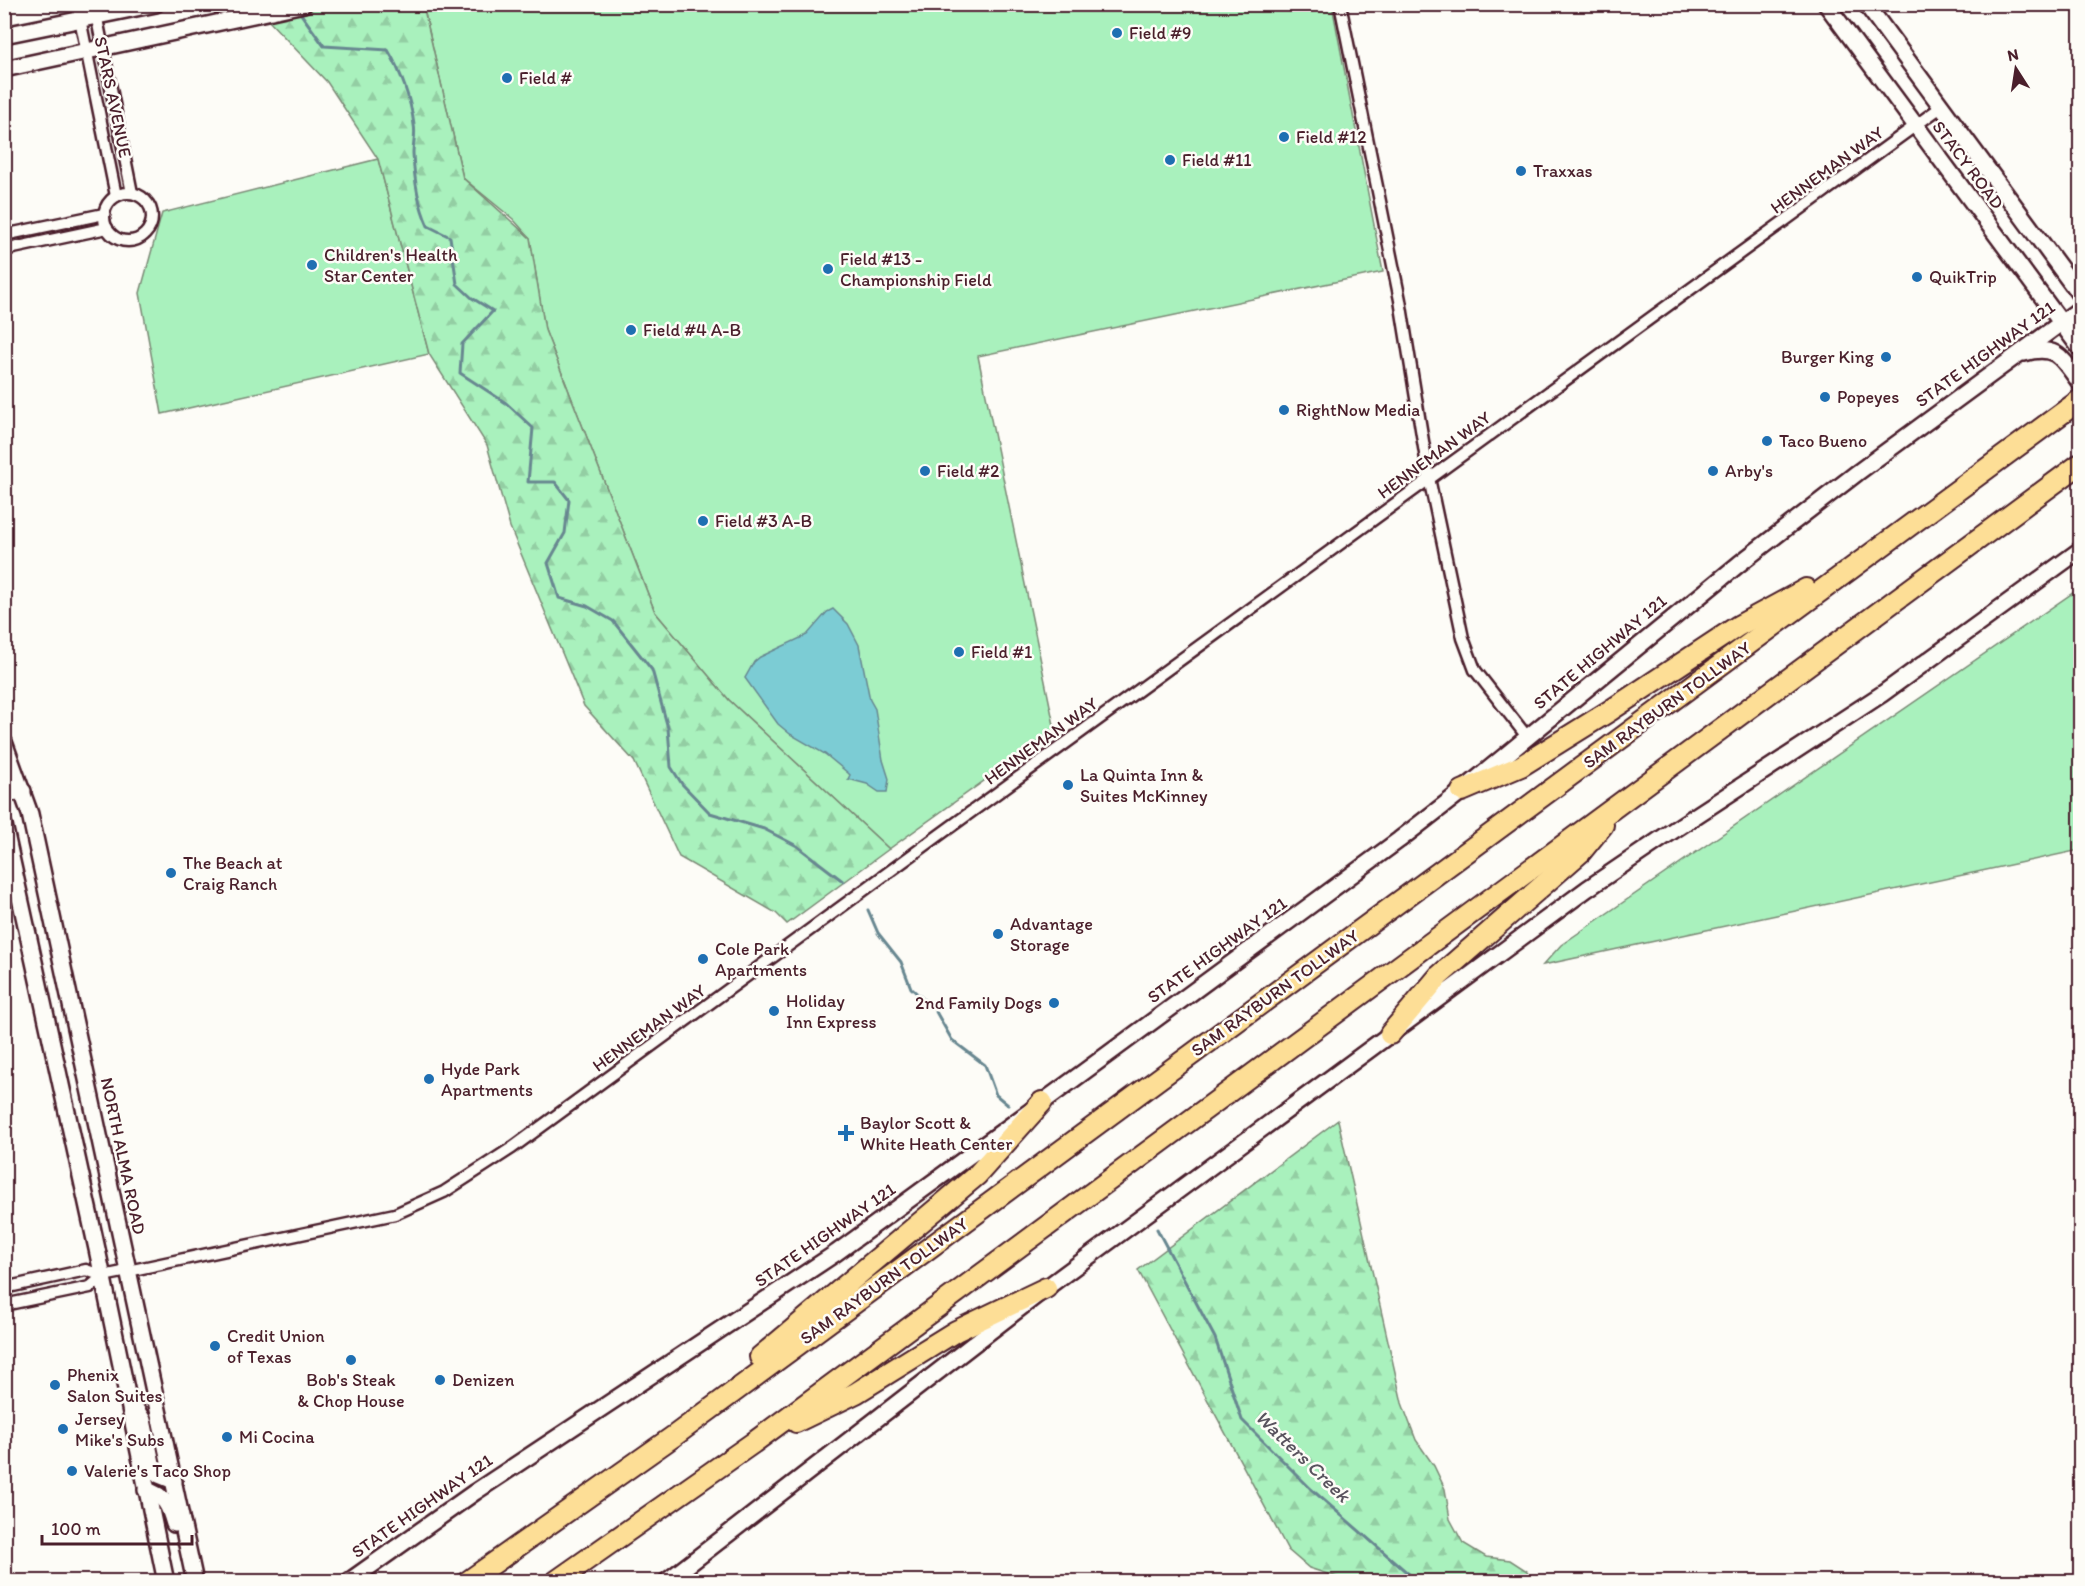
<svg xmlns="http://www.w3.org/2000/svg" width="2085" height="1586" viewBox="0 0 2085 1586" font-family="Itim,sans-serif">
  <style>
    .green { fill: #a9f1bd; stroke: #7a8874; stroke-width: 1.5 }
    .forest { fill: url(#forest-firs); stroke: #7a8874; stroke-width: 1.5 }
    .water { fill: #7bccd4; stroke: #678790; stroke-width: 1.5 }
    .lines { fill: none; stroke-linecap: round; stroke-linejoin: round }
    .stream { stroke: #678790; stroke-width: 3 }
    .street-casing { stroke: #4a1f2b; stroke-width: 15 }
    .secondary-casing { stroke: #4a1f2b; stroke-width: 20 }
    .highway-casing { stroke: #4a1f2b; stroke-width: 24 }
    .street { stroke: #fdfcf7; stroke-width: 10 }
    .secondary { stroke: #fdfcf7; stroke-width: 15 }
    .highway { stroke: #fdde96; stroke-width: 20 }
    .poi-dot { fill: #1f6fb2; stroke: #fdfcf7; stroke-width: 2 }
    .labels { text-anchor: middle; stroke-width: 5; stroke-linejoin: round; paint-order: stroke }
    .poi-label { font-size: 18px; fill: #4a1f2b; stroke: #fdfcf7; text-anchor: start }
    .street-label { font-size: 18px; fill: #4a1f2b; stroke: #fdfcf7 }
    .water-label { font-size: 20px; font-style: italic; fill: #59535e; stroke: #fdfcf7 }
  </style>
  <defs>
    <pattern id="forest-firs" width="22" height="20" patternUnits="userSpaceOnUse" patternTransform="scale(1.5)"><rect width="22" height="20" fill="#a9f1bd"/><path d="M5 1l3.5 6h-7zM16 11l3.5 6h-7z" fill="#93cea3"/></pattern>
  </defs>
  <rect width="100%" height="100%" fill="#fdfcf7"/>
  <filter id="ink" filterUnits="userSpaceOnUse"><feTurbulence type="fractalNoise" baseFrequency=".0167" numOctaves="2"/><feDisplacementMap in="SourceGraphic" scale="12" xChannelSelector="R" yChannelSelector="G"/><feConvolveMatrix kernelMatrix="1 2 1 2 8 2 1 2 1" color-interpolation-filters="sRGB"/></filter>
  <g filter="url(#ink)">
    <!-- green -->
    <g class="green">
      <path d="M423 5H1332L1383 272 978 356 1055 730 889 849 729 700 655 612 545 330 530 238 513 219 463 178Z"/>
      <path d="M378 159 429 354 162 414 140 293 162 213Z"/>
      <path d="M2080 588V850L1543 965 1561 945Z"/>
    </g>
    <!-- forest -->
    <g class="forest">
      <path d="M328 5H423L463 178 530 238 545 330 655 612 729 700 889 849 787 924 776 913 679 857 634 761 584 706 510 527 487 445 429 354 378 159 327 82 266 18Z"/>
      <path d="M1338 1120 1402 1403 1416 1440 1434 1466 1445 1489 1450 1519 1463 1543 1486 1557 1510 1560 1527 1571 1532 1581H1349L1309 1568 1288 1550 1138 1270Z"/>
    </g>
    <!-- water -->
    <path class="water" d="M833 609 848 624 859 645 870 700 875 709 883 760 889 779 887 792H879L867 784 848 779 850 775 848 773 825 754 790 734 778 724 745 678 754 662 760 657 807 635 827 612Z"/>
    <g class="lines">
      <!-- stream -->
      <g class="stream">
        <path d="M301 14 324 46 388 50C401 72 411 100 414 125 416 134 413 144 413 153 414 177 418 204 428 226L450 237 457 284 472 298 493 311 462 344 460 373 506 403 533 428 528 482H555L569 500 565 533 548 563 559 598 587 606 613 621 652 670 668 728 671 767 682 784 710 813 764 829 797 846 844 882"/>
        <path d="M868 910 878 933 901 962 911 988 935 1010 952 1040 985 1065 996 1095 1008 1105"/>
        <path d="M1157 1229 1215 1338 1242 1420 1311 1489 1418 1582"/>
      </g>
      <defs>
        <g id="street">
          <path d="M77 4 116 196"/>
          <path d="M94 4 132 193"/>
          <path d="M1340 4 1400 300 1429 478 1463 638 1475 670 1528 738"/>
          <circle cx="128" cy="217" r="24"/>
          <path d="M4 235 104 214"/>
          <path d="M4 250 107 228"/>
          <path d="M4 1288 86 1270 103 1276 128 1271 395 1214 444 1192 512 1148 938 836 1941 107"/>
          <path d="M4 1305 90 1287 103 1276"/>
        </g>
        <g id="secondary">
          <path d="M1826 4 2080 348"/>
          <path d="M1866 4 2080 295"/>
          <path d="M4 35 156 4"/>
          <path d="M4 69 304 4"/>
          <path d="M2024 353C2057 344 2062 358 2080 383"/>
          <path d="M4 742 30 814 195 1582"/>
          <path d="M4 794 23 791"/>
          <path d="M4 825 97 1249 166 1582"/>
          <path d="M136 1409 143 1420 152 1463 159 1475 174 1481"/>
          <path d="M146 1490C165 1495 169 1506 174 1524"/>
          <path d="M348 1582 475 1492 836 1253 1081 1074 1399 840 1462 791 1739 564 1857 473 2080 309"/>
          <path d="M666 1582 1046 1288 1587 889 1677 828 1882 694 2080 550"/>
        </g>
        <g id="highway">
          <path d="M1462 791 1521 766 1611 710 1738 626 1806 589"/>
          <path d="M1390 1034 1439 976 1581 852 1603 825"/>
          <path d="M760 1357 977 1175 1042 1102"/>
          <path d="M796 1422 856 1393 956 1331 1046 1288"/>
          <path d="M467 1582 674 1436 2080 400"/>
          <path d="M555 1582 753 1443 2080 464"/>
        </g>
      </defs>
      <!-- street casing -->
      <use href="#street" class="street-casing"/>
      <!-- secondary casing -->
      <use href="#secondary" class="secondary-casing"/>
      <!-- highway casing -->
      <use href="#highway" class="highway-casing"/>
      <!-- street -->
      <use href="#street" class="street"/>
      <!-- secondary -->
      <use href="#secondary" class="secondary"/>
      <!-- highway -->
      <use href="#highway" class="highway"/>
    </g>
  </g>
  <!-- markers -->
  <g class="poi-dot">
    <circle cx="1117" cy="33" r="6"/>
    <circle cx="507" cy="78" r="6"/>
    <circle cx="1284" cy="137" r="6"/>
    <circle cx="1170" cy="160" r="6"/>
    <circle cx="1521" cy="171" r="6"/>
    <circle cx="312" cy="265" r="6"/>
    <circle cx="828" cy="269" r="6"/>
    <circle cx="1917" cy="277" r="6"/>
    <circle cx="631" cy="330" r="6"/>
    <circle cx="1886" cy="357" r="6"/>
    <circle cx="1825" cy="397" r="6"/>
    <circle cx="1284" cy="410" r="6"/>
    <circle cx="1767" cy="441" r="6"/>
    <circle cx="925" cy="471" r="6"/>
    <circle cx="1713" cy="471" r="6"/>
    <circle cx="703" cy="521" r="6"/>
    <circle cx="959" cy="652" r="6"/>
    <circle cx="1068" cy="785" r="6"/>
    <circle cx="171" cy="873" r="6"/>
    <circle cx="998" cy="934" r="6"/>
    <circle cx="703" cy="959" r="6"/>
    <circle cx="1054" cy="1003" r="6"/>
    <circle cx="774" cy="1011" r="6"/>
    <circle cx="429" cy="1079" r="6"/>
    <path d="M843 1124h6v6h6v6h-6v6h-6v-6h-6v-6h6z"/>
    <circle cx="215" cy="1346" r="6"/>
    <circle cx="351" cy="1360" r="6"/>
    <circle cx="440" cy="1380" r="6"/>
    <circle cx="55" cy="1385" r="6"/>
    <circle cx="63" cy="1429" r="6"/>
    <circle cx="227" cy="1437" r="6"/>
    <circle cx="72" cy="1471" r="6"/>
  </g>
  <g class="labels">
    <!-- poi labels -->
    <g class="poi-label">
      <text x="1129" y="39">Field #9</text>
      <text x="519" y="84">Field #</text>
      <text x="1296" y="143">Field #12</text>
      <text x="1182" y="166">Field #11</text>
      <text x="1533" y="177">Traxxas</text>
      <text x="324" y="261">Children's Health<tspan x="324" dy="21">Star Center</tspan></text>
      <text x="840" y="265">Field #13 -<tspan x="840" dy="21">Championship Field</tspan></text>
      <text x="1929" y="283">QuikTrip</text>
      <text x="643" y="336">Field #4 A-B</text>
      <text x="1874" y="363" text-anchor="end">Burger King</text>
      <text x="1837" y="403">Popeyes</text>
      <text x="1296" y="416">RightNow Media</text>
      <text x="1779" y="447">Taco Bueno</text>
      <text x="937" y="477">Field #2</text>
      <text x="1725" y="477">Arby's</text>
      <text x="715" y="527">Field #3 A-B</text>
      <text x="971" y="658">Field #1</text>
      <text x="1080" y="781">La Quinta Inn &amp;<tspan x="1080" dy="21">Suites McKinney</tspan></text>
      <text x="183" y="869">The Beach at<tspan x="183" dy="21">Craig Ranch</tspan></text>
      <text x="1010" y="930">Advantage<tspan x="1010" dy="21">Storage</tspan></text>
      <text x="715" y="955">Cole Park<tspan x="715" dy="21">Apartments</tspan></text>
      <text x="786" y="1007">Holiday<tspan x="786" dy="21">Inn Express</tspan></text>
      <text x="1042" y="1009" text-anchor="end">2nd Family Dogs</text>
      <text x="441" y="1075">Hyde Park<tspan x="441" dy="21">Apartments</tspan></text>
      <text x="860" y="1129">Baylor Scott &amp;<tspan x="860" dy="21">White Heath Center</tspan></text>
      <text x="227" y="1342">Credit Union<tspan x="227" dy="21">of Texas</tspan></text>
      <text x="67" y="1381">Phenix<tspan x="67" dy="21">Salon Suites</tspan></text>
      <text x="351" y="1386" text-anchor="middle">Bob's Steak<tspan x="351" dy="21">&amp; Chop House</tspan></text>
      <text x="452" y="1386">Denizen</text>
      <text x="75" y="1425">Jersey<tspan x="75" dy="21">Mike's Subs</tspan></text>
      <text x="239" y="1443">Mi Cocina</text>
      <text x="84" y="1477">Valerie's Taco Shop</text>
    </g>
    <!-- street labels -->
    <g class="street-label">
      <text transform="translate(113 97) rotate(78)" y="6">STARS AVENUE</text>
      <text transform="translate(1968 165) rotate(53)" y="6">STACY ROAD</text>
      <text transform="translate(1827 170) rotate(-36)" y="6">HENNEMAN WAY</text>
      <text transform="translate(1985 354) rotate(-36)" y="6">STATE HIGHWAY 121</text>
      <text transform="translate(1434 455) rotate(-36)" y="6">HENNEMAN WAY</text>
      <text transform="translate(1600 652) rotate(-40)" y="6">STATE HIGHWAY 121</text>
      <text transform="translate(1667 705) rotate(-36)" y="6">SAM RAYBURN TOLLWAY</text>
      <text transform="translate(1041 741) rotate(-36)" y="6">HENNEMAN WAY</text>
      <text transform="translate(1217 950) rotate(-36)" y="6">STATE HIGHWAY 121</text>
      <text transform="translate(1275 993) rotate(-36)" y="6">SAM RAYBURN TOLLWAY</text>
      <text transform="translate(649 1028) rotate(-36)" y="6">HENNEMAN WAY</text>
      <text transform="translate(123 1156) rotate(78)" y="6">NORTH ALMA ROAD</text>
      <text transform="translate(825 1235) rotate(-35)" y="6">STATE HIGHWAY 121</text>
      <text transform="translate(884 1281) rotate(-36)" y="6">SAM RAYBURN TOLLWAY</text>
      <text transform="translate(422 1506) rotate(-35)" y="6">STATE HIGHWAY 121</text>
    </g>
    <!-- water labels -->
    <g class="water-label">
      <text transform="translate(1303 1456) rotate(44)" y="7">Watters Creek</text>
    </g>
  </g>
  <!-- margin -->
  <rect width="2085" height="1586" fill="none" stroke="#fdfcf7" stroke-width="24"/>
  <rect x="12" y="12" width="2061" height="1562" fill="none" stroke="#4a1f2b" stroke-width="2" filter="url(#ink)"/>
  <!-- north arrow -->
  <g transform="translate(2016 69) rotate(348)" stroke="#fdfcf7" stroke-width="4.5" paint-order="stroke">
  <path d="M0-4.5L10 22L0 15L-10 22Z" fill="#4a1f2b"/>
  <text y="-9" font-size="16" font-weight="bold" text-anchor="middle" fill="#4a1f2b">N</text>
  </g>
  <!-- scale -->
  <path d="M42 1535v9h150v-9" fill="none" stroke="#4a1f2b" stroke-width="3"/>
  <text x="51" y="1535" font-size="18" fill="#4a1f2b" stroke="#fdfcf7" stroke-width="4.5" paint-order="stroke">100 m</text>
</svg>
